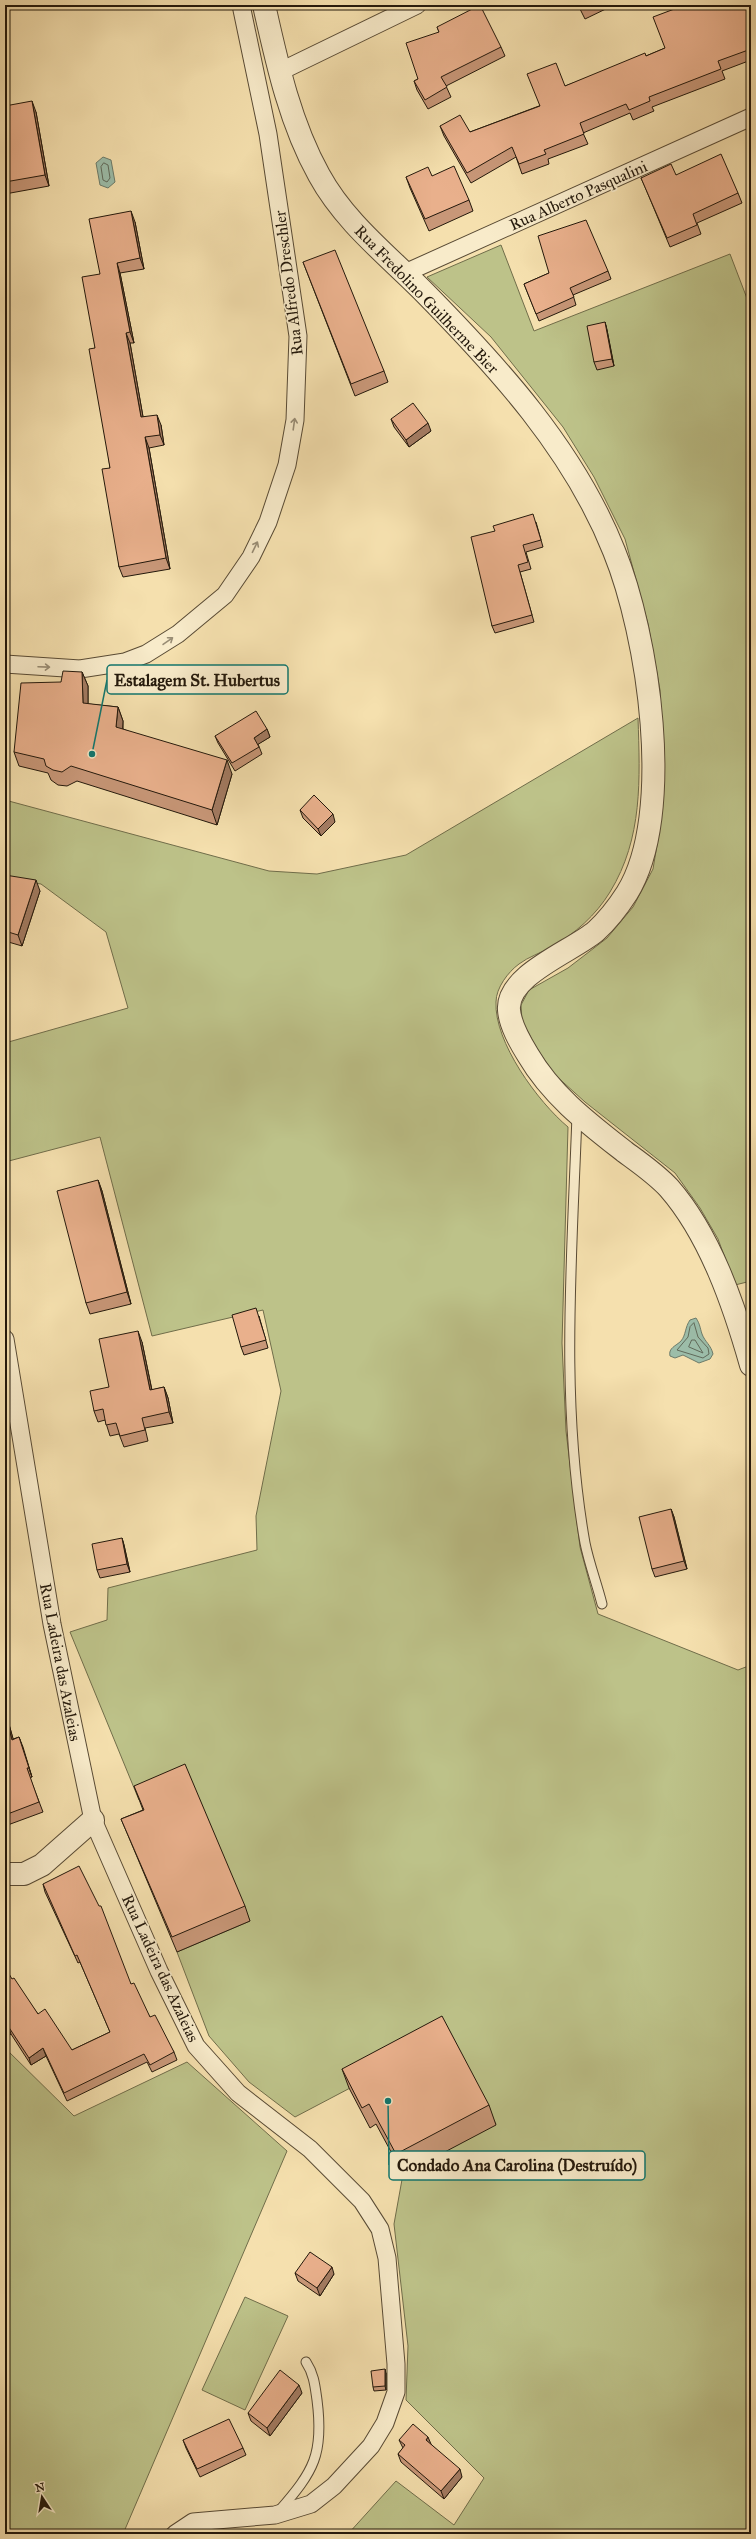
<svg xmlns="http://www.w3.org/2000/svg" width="756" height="2539" viewBox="0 0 756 2539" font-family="'IM FELL Great Primer',serif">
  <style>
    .green { fill: #bdc289; stroke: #706d4a }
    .water { fill: #9cbda9; stroke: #6c7b6a }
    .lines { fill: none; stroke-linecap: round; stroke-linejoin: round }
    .shore { stroke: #606a5a; stroke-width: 1 }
    .service-casing { stroke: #584a34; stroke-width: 11 }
    .minor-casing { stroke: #584a34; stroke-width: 19 }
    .tertiary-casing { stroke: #584a34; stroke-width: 24 }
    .service { stroke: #f8ebca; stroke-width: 9 }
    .minor { stroke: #f8ebca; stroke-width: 17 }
    .tertiary { stroke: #f8ebca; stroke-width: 22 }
    .wall { fill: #c89778; stroke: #23180b }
    .shaded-wall { fill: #a37b62; stroke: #23180b }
    .building { fill: #e9b08c; stroke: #23180b }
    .oneway { stroke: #988c74 }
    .labels { text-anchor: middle; stroke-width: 3.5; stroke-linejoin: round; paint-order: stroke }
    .street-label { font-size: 16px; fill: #23180b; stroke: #f8ebca }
    .leader { fill: none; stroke: #0f766e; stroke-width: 1.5 }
    .callout-dot { fill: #0f766e; stroke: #f8ebca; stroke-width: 1.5 }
    .callout { fill: #f8ebca; stroke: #0f766e; stroke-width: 1.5 }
    .callout-label { font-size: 17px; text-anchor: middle; font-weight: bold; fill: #23180b }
  </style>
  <rect width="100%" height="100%" fill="#f5e0ae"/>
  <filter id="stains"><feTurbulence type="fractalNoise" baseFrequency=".005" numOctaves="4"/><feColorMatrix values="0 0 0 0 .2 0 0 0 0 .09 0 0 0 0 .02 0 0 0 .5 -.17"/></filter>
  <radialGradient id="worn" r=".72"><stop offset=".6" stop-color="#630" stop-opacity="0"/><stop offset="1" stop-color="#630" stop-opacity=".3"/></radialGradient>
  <!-- green -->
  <g class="green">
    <path d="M501 245 534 331 730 254 748 301 751 300V1281L735 1285 718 1239 700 1208 675 1173 585 1102 554 1074 536 1047 522 1021 521 1005 529 990 568 968 607 938 633 907 653 869 660 827 663 755 660 690 648 624 625 539 594 477 563 427 491 337 427 277Z"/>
    <path d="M638 718C640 779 643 838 610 892 596 915 575 934 551 947 541 953 528 957 519 964 508 972 496 988 496 1002 494 1042 538 1102 568 1127L562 1343 566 1431 580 1547 598 1614 738 1670 751 1665V2534H348L396 2481 454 2525 484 2478 406 2400 408 2346 394 2224 403 2174 496 2124 449 2036 295 2117 249 2082 209 2036 177 1952 250 1921 190 1779 139 1800 70 1632 107 1620 108 1588 257 1550 256 1516 281 1391 263 1310 152 1336 100 1137 5 1162V1043L128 1008 106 932 41 884 5 879V800L269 871 317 874 406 855Z"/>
    <path d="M5 2048 74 2116 187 2062 287 2151 123 2534H5Z"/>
    <path d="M245 2297 288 2316 245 2410 202 2390Z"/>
  </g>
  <!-- water -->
  <g class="water">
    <path d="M103 157 111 160 115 182 108 188 100 185 96 163Z"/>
    <path d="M696 1318C700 1324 700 1328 702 1334 705 1342 711 1345 713 1354L710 1359 699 1363 683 1355 675 1358 670 1356C668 1348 676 1346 681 1341 686 1335 685 1327 690 1320Z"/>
  </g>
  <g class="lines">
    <!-- shore -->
    <g class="shore">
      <path d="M104 163 108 165 110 178 107 182 103 180 101 167Z"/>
      <path d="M694 1323 698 1337 708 1348 709 1354 703 1358 677 1350 688 1337 690 1327Z"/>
      <path d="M692 1340H695L703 1353 689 1347Z"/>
    </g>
    <defs>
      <g id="service">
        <path d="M577 1115C572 1257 560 1402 585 1543 589 1563 597 1584 602 1604"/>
        <path d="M279 2511C314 2471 324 2454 317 2400 315 2386 314 2374 306 2362"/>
      </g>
      <g id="minor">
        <path d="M279 72 417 5"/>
        <path d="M405 273 751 117"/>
        <path d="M5 664 80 669 125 662 146 654 178 634 225 595 251 557 268 522 287 465 295 420 298 336 268 134 241 5"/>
        <path d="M5 1339 52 1624 93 1820 159 1971 196 2046 238 2093 310 2149 362 2201 380 2229 387 2258 396 2364V2392L385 2423 371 2446 334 2486 311 2504 275 2515 193 2522 175 2534"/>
      </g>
      <g id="tertiary">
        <path d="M264 5C277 63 290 123 319 175 344 221 386 254 422 290 498 367 574 450 614 551 648 634 676 814 627 893 618 907 608 920 596 931 573 951 506 975 509 1010 510 1025 520 1042 528 1055 552 1096 588 1123 625 1152 640 1163 656 1174 669 1188 710 1235 734 1305 751 1365"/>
        <path d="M5 1874H24L42 1865 93 1820"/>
      </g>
    </defs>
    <!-- service casing -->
    <use href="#service" class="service-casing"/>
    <!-- minor casing -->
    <use href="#minor" class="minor-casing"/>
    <!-- tertiary casing -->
    <use href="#tertiary" class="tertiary-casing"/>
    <!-- service -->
    <use href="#service" class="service"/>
    <!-- minor -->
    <use href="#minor" class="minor"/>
    <!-- tertiary -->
    <use href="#tertiary" class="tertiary"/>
  </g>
  <!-- wall -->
  <g class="wall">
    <path d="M578 5H614L585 19Z"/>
    <path d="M751 5V60L722 71 725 79 652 107 654 111 633 120 630 113 583 133 588 144 548 159 549 164 522 174 516 157 471 183 444 136 440 126 470 132 539 106 565 86 646 56 665 48 744 6Z"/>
    <path d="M437 27 501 47 505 56 446 86 451 97 428 109 417 90 414 81 418 79 439 32Z"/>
    <path d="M5 106 36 112 49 186 5 194Z"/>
    <path d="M676 175 738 193 742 203 697 223 701 234 670 247 645 187 641 178Z"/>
    <path d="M432 176 469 200 473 211 429 231 410 188 406 177Z"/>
    <path d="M135 222 144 269 120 273 134 343H130L143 417 161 425 164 445 149 448 170 569 123 577 119 567 110 468 95 348 100 274Z"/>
    <path d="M303 262 384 371 388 382 355 396Z"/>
    <path d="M608 271 611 279 573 295 576 305 539 321 524 284 549 273Z"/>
    <path d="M605 322 607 330 614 366 597 370 594 362Z"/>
    <path d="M391 419 431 431 409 447 394 427Z"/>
    <path d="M536 522 543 547 526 552 531 569 520 572 534 622 495 633 492 626 495 531Z"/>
    <path d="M82 672 88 686V704L118 707 123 721V729L232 774 217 825 77 781 67 786 58 785 51 780 48 773 19 766 14 752 61 682Z"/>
    <path d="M267 729 270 737 258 744 262 754 235 771 218 743 215 736Z"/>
    <path d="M300 810 335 822 321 836 303 818Z"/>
    <path d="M5 875 40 891 22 946 5 941Z"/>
    <path d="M98 1180 102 1191 131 1304 90 1314 86 1303Z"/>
    <path d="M259 1316 268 1348 244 1355 241 1347Z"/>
    <path d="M142 1342 152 1390 164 1387 168 1398 173 1423 145 1428 148 1441 124 1447 119 1434 110 1436 105 1420 98 1422 94 1411 109 1387Z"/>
    <path d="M671 1509 674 1517 687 1569 655 1577 652 1569Z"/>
    <path d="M122 1538 124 1545 130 1572 100 1578 97 1570Z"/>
    <path d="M5 1710 13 1739 19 1737 32 1777 30 1778 43 1812 5 1826Z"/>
    <path d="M134 1786 245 1906 250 1921 177 1952 127 1833 121 1819 143 1810Z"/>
    <path d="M43 1884 131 1984 150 2017 174 2052 177 2060 152 2072 147 2062 67 2101 46 2056 31 2065 11 2034 5 2038 12 1979 38 2014 72 2050 110 2032 80 1962 78 1963 45 1892Z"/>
    <path d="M342 2069 489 2105 496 2125 403 2174 376 2124 370 2128 349 2088Z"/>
    <path d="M295 2273 334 2274 320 2296 298 2281Z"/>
    <path d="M386 2373V2390L374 2391 373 2387Z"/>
    <path d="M302 2393 270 2436 251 2421 248 2413Z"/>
    <path d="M183 2440 243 2448 246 2455 200 2477 186 2448Z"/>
    <path d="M399 2440 431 2444 462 2477 444 2499 401 2462 398 2454 403 2448Z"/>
  </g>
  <!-- shaded-wall -->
  <g class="shaded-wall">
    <path d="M32 101 36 112 49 186 45 175Z"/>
    <path d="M131 211 135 222 144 269 140 258Z"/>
    <path d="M117 263 120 273 134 343 130 332Z"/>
    <path d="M605 322 607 330 614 366 612 359Z"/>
    <path d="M126 333 130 343 145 428 141 417Z"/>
    <path d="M157 415 161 425 164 445 160 435Z"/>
    <path d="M428 423 431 431 409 447 406 440Z"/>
    <path d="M145 437 149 448 170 569 166 558Z"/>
    <path d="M82 672 88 686V718L83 703Z"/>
    <path d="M118 707 123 721 122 741 116 727Z"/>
    <path d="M267 729 270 737 257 745 254 738Z"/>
    <path d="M227 760 232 774 217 825 212 810Z"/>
    <path d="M333 814 335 822 321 836 318 829Z"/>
    <path d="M36 880 40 891 22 946 18 935Z"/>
    <path d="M98 1180 102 1191 131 1304 127 1292Z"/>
    <path d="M138 1331 142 1342 154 1401 150 1390Z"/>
    <path d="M164 1387 168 1398 173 1423 169 1412Z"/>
    <path d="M671 1509 674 1517 687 1569 684 1561Z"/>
    <path d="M122 1538 124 1545 130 1572 127 1564Z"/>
    <path d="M5 1710 16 1749 12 1740 5 1713Z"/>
    <path d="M19 1737 23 1747 32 1777 29 1768Z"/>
    <path d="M8 2026 11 2034 5 2038V2028Z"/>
    <path d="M43 2048 46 2056 31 2065 29 2058Z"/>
    <path d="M332 2267 334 2274 320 2296 317 2288Z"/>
    <path d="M385 2369 386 2373V2390L385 2386Z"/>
    <path d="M299 2385 302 2393 270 2436 267 2428Z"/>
    <path d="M428 2437 431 2444 428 2448 426 2440Z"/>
    <path d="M460 2469 462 2477 444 2499 441 2491Z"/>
  </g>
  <!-- building -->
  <g class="building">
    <path d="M480 5 501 47 441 77 447 87 425 100 414 81 418 79 406 43 439 32 437 27Z"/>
    <path d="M579 5H587L581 8Z"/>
    <path d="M685 5H744V6L746 5H751V49L718 61 721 69 649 97 650 101 629 110 626 104 580 123 584 134 544 150 546 154 519 164 512 147 467 173 440 126 460 115 470 132 540 106 527 74 556 63 565 86 645 53 646 56 665 48 653 17Z"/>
    <path d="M32 101 45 175 5 182V106Z"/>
    <path d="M721 154 738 193 693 214 697 225 667 238 641 178 671 164 676 175Z"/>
    <path d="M454 166 469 200 425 219 406 177 428 167 432 176Z"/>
    <path d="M131 211 140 258 117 263 130 332 126 333 141 417 157 415 160 435 145 437 166 558 119 567 102 469 110 468 89 349 95 348 82 277 100 274 89 219Z"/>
    <path d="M586 220 608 271 570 288 574 297 536 314 524 284 549 273 538 236Z"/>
    <path d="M335 250 384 371 351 384 303 262Z"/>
    <path d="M605 322 612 359 594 362 587 326Z"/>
    <path d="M413 403 428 423 406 440 391 419Z"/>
    <path d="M533 514 541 540 523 545 528 562 518 565 532 615 492 626 471 537 495 531 493 526Z"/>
    <path d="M63 671 82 672 83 703 118 707 116 727 227 760 212 810 71 766 62 772 53 770 46 766 44 759 14 752 21 683 61 682Z"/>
    <path d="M256 711 267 729 254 738 259 747 232 763 215 736Z"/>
    <path d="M314 795 333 814 318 829 300 810Z"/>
    <path d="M5 875 36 880 18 935 5 931Z"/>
    <path d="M98 1180 127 1292 86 1303 57 1191Z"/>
    <path d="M256 1308 266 1340 241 1347 232 1315Z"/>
    <path d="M138 1331 150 1390 164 1387 169 1412 142 1418 145 1430 120 1436 116 1423 106 1425 103 1409 94 1411 90 1391 109 1387 99 1339Z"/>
    <path d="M671 1509 684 1561 652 1569 639 1517Z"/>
    <path d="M122 1538 127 1564 97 1570 92 1544Z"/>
    <path d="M5 1713 12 1740 19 1737 29 1768H27L39 1802 5 1815Z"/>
    <path d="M185 1764 245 1906 172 1937 121 1819 144 1810 134 1786Z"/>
    <path d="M79 1866 99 1906H101L131 1984 134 1983 150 2017 155 2015 174 2052 150 2065 144 2054 64 2093 43 2048 29 2058 8 2026 5 2028V1967L12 1979 14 1978 38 2014 45 2009 72 2050 110 2032 77 1955 75 1956 43 1884Z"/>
    <path d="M442 2016 489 2105 396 2154 369 2104 362 2108 342 2069Z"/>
    <path d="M310 2252 332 2267 317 2288 295 2273Z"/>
    <path d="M385 2369V2386L373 2387 371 2371Z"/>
    <path d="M280 2370 299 2385 267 2428 248 2413Z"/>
    <path d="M229 2419 243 2448 197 2469 183 2440Z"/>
    <path d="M413 2424 428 2437 426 2440 460 2469 441 2491 398 2454 405 2445 399 2440Z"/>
  </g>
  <!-- one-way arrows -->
  <defs><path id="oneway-shaft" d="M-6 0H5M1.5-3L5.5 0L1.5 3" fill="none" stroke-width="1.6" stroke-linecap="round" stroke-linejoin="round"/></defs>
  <g class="oneway">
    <use href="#oneway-shaft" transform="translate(294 424) rotate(-82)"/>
    <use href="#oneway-shaft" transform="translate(255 547) rotate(-64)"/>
    <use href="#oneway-shaft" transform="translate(168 641) rotate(-35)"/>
    <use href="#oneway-shaft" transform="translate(44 667) rotate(2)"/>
  </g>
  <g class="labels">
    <!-- street labels -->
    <g class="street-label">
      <text transform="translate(578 195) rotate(-24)" y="6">Rua Alberto Pasqualini</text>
      <text transform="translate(288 283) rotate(-97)" y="6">Rua Alfredo Dreschler</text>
      <text transform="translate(427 299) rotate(46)" y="6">Rua Fredolino Guilherme Bier</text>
      <text transform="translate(61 1662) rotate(79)" y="6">Rua Ladeira das Azaleias</text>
      <text transform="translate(161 1968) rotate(65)" y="6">Rua Ladeira das Azaleias</text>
    </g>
  </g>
  <!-- callouts -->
  <path class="leader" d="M92 754L107 680M388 2101L389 2165"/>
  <g class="callout-dot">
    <circle cx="92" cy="754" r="4"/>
    <circle cx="388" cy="2101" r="4"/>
  </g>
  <g class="callout">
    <rect x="107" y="665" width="181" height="29" rx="4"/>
    <rect x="389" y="2151" width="256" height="29" rx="4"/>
  </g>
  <g class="callout-label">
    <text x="197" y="686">Estalagem St. Hubertus</text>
    <text x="517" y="2171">Condado Ana Carolina (Destruído)</text>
  </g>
  <!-- margin -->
  <rect width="756" height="2539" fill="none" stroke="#f5e0ae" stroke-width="20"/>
  <rect x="6" y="6" width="744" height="2527" fill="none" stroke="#23180b" stroke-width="2"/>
  <rect x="10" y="10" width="736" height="2519" fill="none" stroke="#23180b"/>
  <!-- north arrow -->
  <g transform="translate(42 2497) rotate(348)" stroke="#f8ebca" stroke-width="3" paint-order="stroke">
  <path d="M0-3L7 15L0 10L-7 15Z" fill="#23180b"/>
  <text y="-6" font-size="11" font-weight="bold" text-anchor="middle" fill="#23180b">N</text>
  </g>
  <rect width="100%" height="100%" filter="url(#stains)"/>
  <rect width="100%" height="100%" fill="url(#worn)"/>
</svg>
